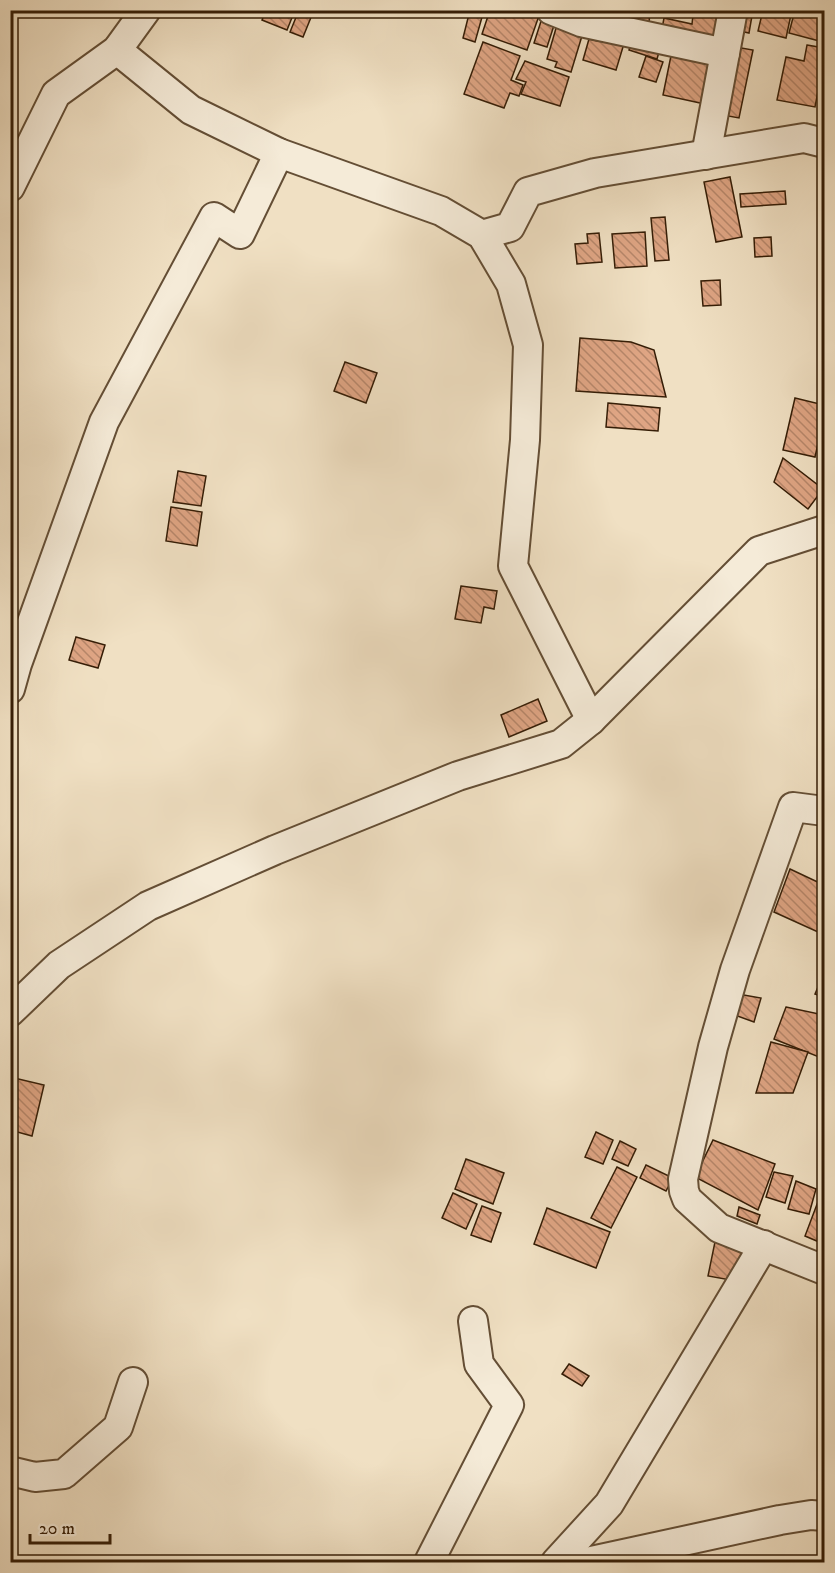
<svg xmlns="http://www.w3.org/2000/svg" width="835" height="1573" viewBox="0 0 835 1573" font-family="'IM FELL DW Pica',serif">
  <style>
    .building { fill: url(#building-back-hatch); stroke: #351d06; stroke-width: 1.5 }
    .lines { fill: none; stroke-linecap: round; stroke-linejoin: round }
    .minor-casing { stroke: #644e35; stroke-width: 32 }
    .minor { stroke: #f5ebd8; stroke-width: 28 }
  </style>
  <defs>
    <pattern id="building-back-hatch" width="6" height="6" patternUnits="userSpaceOnUse" patternTransform="scale(1.5)"><rect width="6" height="6" fill="#dfa584"/><path d="M-1 5l2 2M0 0l6 6M5-1l2 2" fill="none" stroke="#b6866a"/></pattern>
  </defs>
  <rect width="100%" height="100%" fill="#f0e0c3"/>
  <filter id="stains"><feTurbulence type="fractalNoise" baseFrequency=".00333" numOctaves="4"/><feColorMatrix values="0 0 0 0 .2 0 0 0 0 .09 0 0 0 0 .02 0 0 0 .5 -.17"/></filter>
  <radialGradient id="worn" r=".72"><stop offset=".6" stop-color="#630" stop-opacity="0"/><stop offset="1" stop-color="#630" stop-opacity=".3"/></radialGradient>
  <!-- building -->
  <g class="building">
    <path d="M266 10H295L287 30 262 20Z"/>
    <path d="M299 10H314L303 37 290 32Z"/>
    <path d="M470 10H484L475 42 463 38Z"/>
    <path d="M490 10H541L527 50 482 34Z"/>
    <path d="M612 10H650L649 24 634 23 626 17 612 15Z"/>
    <path d="M657 10H670L669 16 656 14Z"/>
    <path d="M676 10H721L720 41 662 29 664 18 692 24 693 15Z"/>
    <path d="M735 10H753L749 33 731 29Z"/>
    <path d="M763 10H792L786 38 758 31Z"/>
    <path d="M795 10H824L823 42 789 33Z"/>
    <path d="M544 12 557 16 547 47 534 43Z"/>
    <path d="M559 18 585 26 571 72 555 67 557 62 547 59Z"/>
    <path d="M601 30 626 37 616 70 583 60 589 39 598 41Z"/>
    <path d="M633 37 661 45 657 59 629 50Z"/>
    <path d="M483 42 520 56 511 80 523 85 519 96 510 93 504 108 464 94Z"/>
    <path d="M807 45 824 48V60L815 107 777 100 786 57 804 61Z"/>
    <path d="M673 46 714 55 705 104 663 95Z"/>
    <path d="M730 46 753 50 739 118 717 114Z"/>
    <path d="M646 56 663 62 656 82 639 77Z"/>
    <path d="M525 61 569 77 560 106 521 94 526 82 516 79Z"/>
    <path d="M730 177 742 237 716 242 704 182Z"/>
    <path d="M785 191 786 204 741 207 740 194Z"/>
    <path d="M665 217 669 260 655 261 651 218Z"/>
    <path d="M645 232 647 266 615 268 612 234Z"/>
    <path d="M599 233 602 262 577 264 575 244 588 243 587 234Z"/>
    <path d="M771 237 772 256 755 257 754 238Z"/>
    <path d="M720 280 721 305 703 306 701 281Z"/>
    <path d="M580 338 631 342 654 350 666 397 576 391Z"/>
    <path d="M345 362 377 373 366 403 334 391Z"/>
    <path d="M795 398 824 405V417L815 457 783 450Z"/>
    <path d="M608 403 660 408 658 431 606 427Z"/>
    <path d="M783 458 823 489 808 509 774 482Z"/>
    <path d="M178 471 206 476 201 506 173 502Z"/>
    <path d="M171 507 202 512 197 546 166 541Z"/>
    <path d="M461 586 497 591 494 609 484 607 481 623 455 619Z"/>
    <path d="M76 637 105 645 98 668 69 660Z"/>
    <path d="M538 699 547 721 509 737 501 715Z"/>
    <path d="M790 869 824 885V917L818 932 774 912Z"/>
    <path d="M824 973V997L815 994Z"/>
    <path d="M738 994 761 998 754 1022 732 1014Z"/>
    <path d="M786 1007 824 1015V1059L774 1039Z"/>
    <path d="M771 1042 808 1052 793 1093H756Z"/>
    <path d="M10 1077 44 1085 32 1136 10 1130Z"/>
    <path d="M596 1132 613 1140 603 1164 585 1157Z"/>
    <path d="M713 1140 775 1164 758 1210 695 1177Z"/>
    <path d="M620 1141 636 1149 628 1166 612 1159Z"/>
    <path d="M466 1159 504 1173 493 1204 455 1189Z"/>
    <path d="M646 1165 673 1178 666 1191 640 1178Z"/>
    <path d="M617 1167 637 1177 611 1228 591 1218Z"/>
    <path d="M774 1172 793 1176 785 1203 766 1197Z"/>
    <path d="M796 1181 816 1189 809 1214 788 1209Z"/>
    <path d="M822 1191 824 1192V1244L805 1236Z"/>
    <path d="M453 1193 477 1204 466 1229 442 1218Z"/>
    <path d="M482 1206 501 1213 491 1242 471 1235Z"/>
    <path d="M739 1207 760 1215 757 1224 737 1216Z"/>
    <path d="M547 1208 610 1232 596 1268 534 1244Z"/>
    <path d="M716 1237 748 1247 736 1281 708 1276Z"/>
    <path d="M569 1364 589 1376 582 1386 562 1374Z"/>
  </g>
  <g class="lines">
    <defs>
      <g id="minor">
        <path d="M551 10 581 22 725 53"/>
        <path d="M117 50 191 110 279 153 441 211 482 235 511 284 528 345 525 440 513 566 591 720"/>
        <path d="M706 155 733 10"/>
        <path d="M10 187 56 94 117 50 146 10"/>
        <path d="M482 235 510 227 528 192 595 173 804 138 824 143"/>
        <path d="M10 689 17 664 104 422 214 217 240 234 279 153"/>
        <path d="M824 811 793 807 735 970 713 1047 683 1179 684 1191 687 1199 719 1228 824 1270"/>
        <path d="M10 1012 59 965 148 906 275 850 458 776 561 744 591 720 759 551 824 530"/>
        <path d="M10 1471 35 1477 64 1474 118 1427 133 1382"/>
        <path d="M429 1562 509 1405 479 1364 473 1321"/>
        <path d="M556 1562 609 1504 764 1245"/>
        <path d="M587 1562 780 1520 811 1515 824 1516"/>
      </g>
    </defs>
    <!-- minor casing -->
    <use href="#minor" class="minor-casing"/>
    <!-- minor -->
    <use href="#minor" class="minor"/>
  </g>
  <!-- margin -->
  <rect width="835" height="1573" fill="none" stroke="#f0e0c3" stroke-width="36"/>
  <rect x="12" y="12" width="811" height="1549" fill="none" stroke="#351d06" stroke-width="3"/>
  <rect x="18" y="18" width="799" height="1537" fill="none" stroke="#351d06" stroke-width="1.5"/>
  <!-- scale -->
  <path d="M30 1534v9h80v-9" fill="none" stroke="#351d06" stroke-width="3"/>
  <text x="39" y="1534" font-size="18" fill="#351d06" stroke="#f5ebd8" stroke-width="4.5" paint-order="stroke">20 m</text>
  <rect width="100%" height="100%" filter="url(#stains)"/>
  <rect width="100%" height="100%" fill="url(#worn)"/>
</svg>
